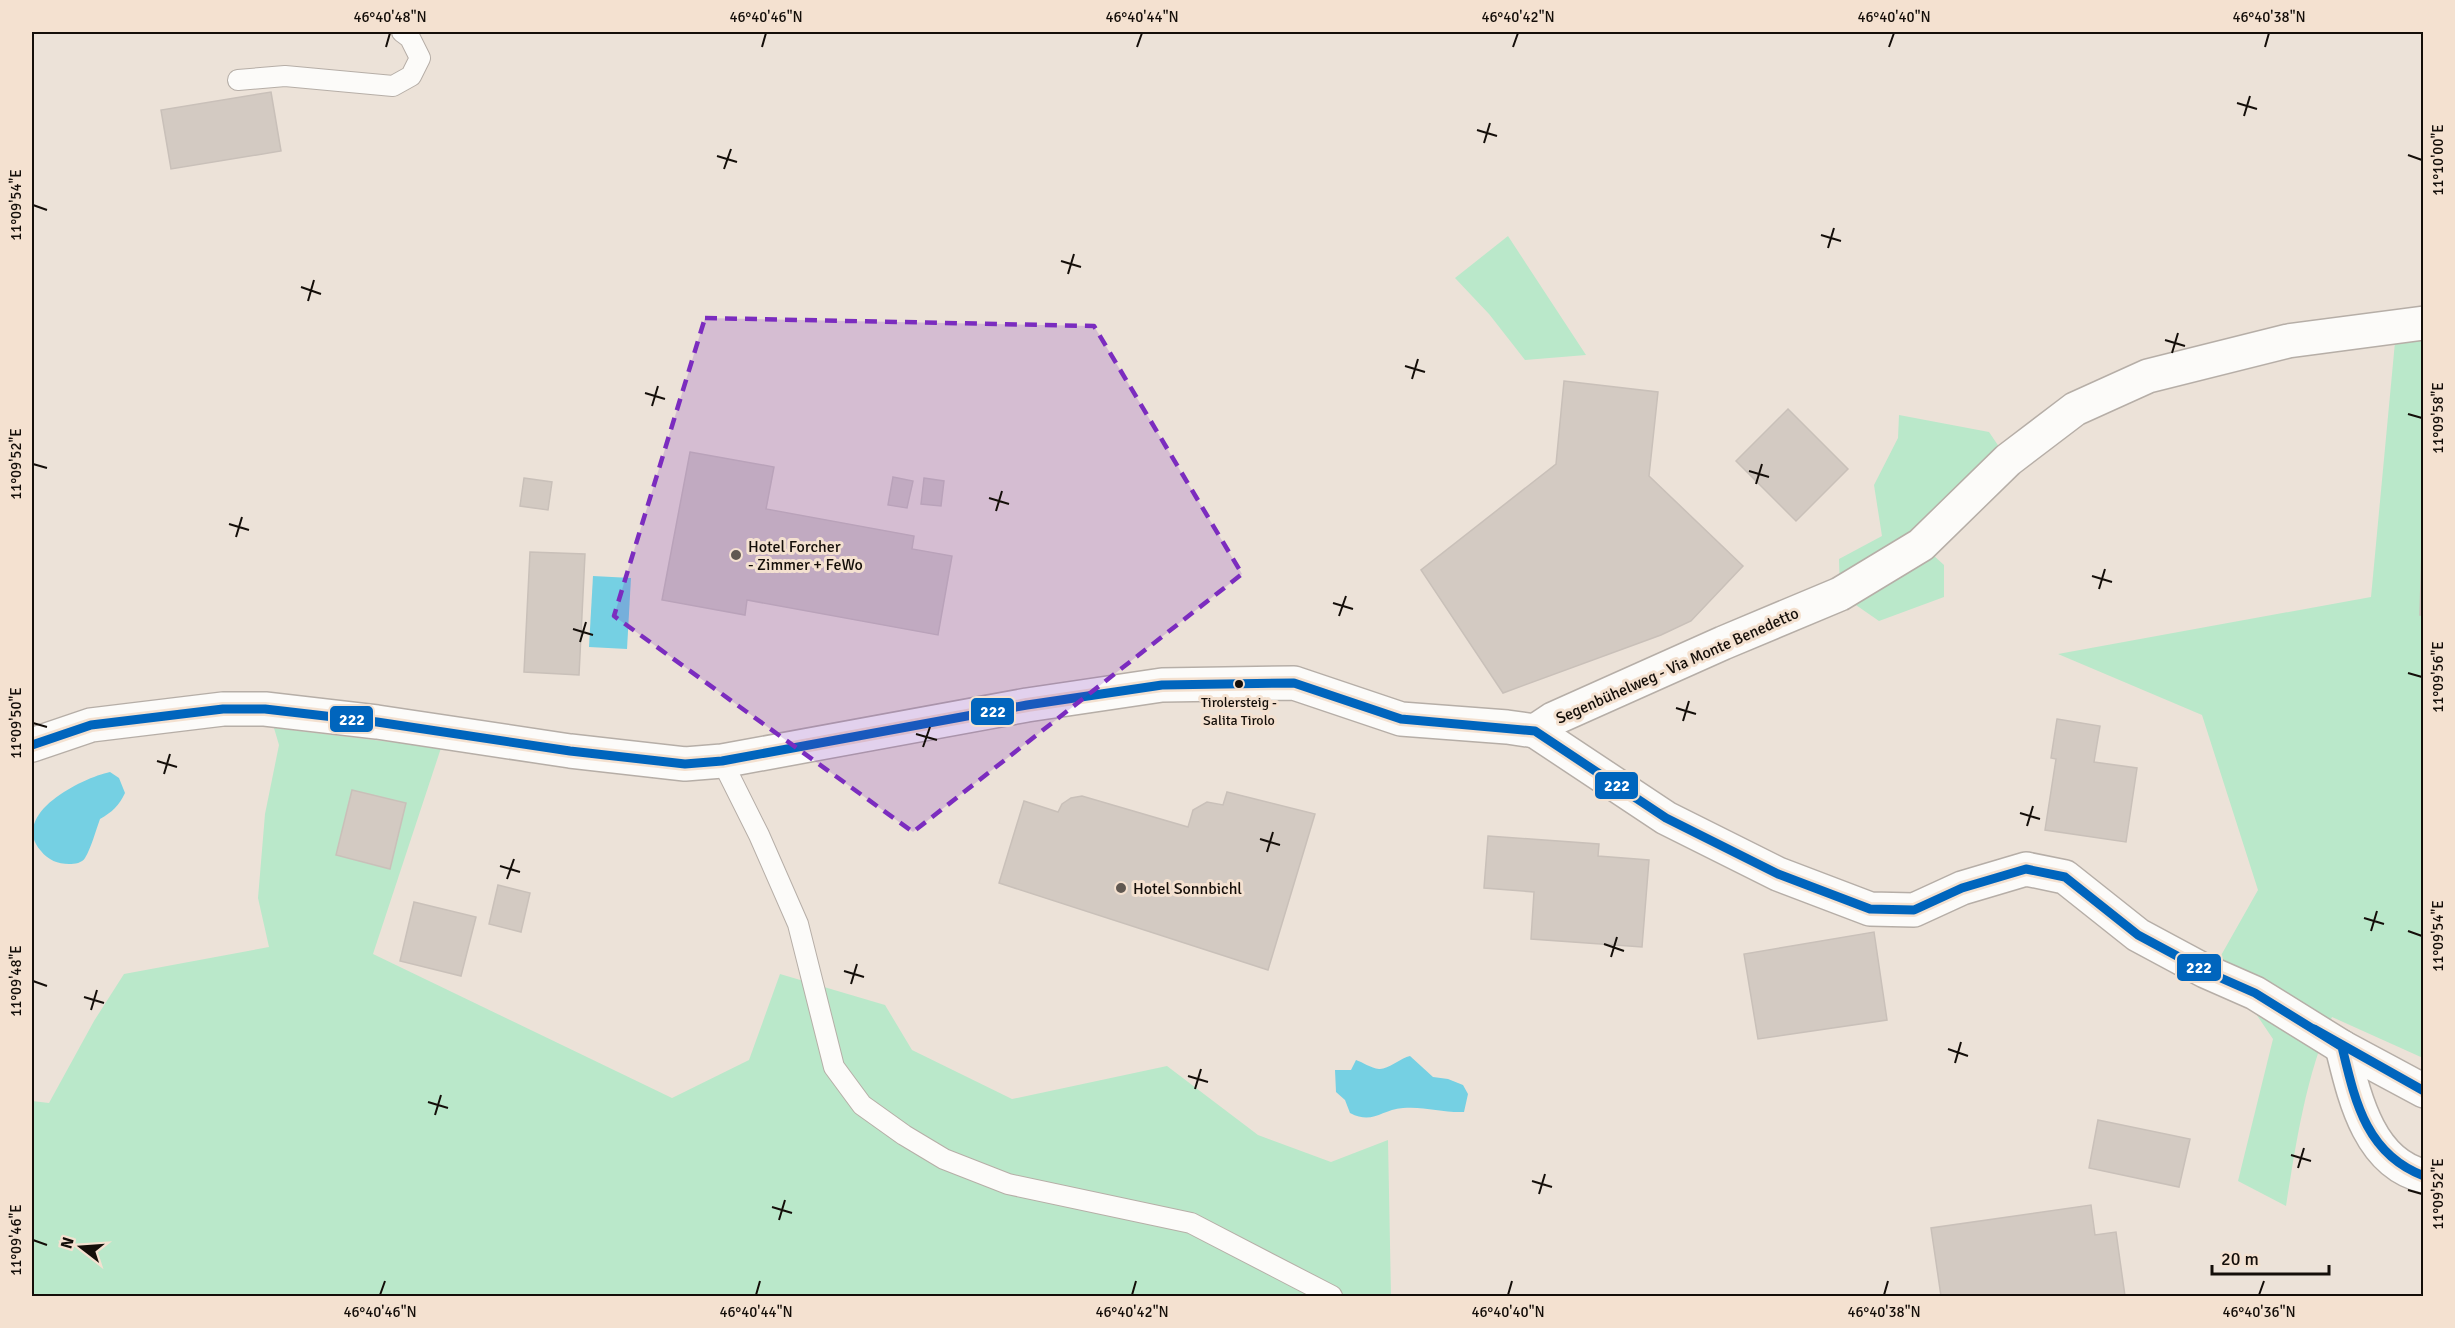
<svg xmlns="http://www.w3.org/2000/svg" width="2455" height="1328" viewBox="0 0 2455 1328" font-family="Signika,sans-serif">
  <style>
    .green { fill: #bae8ca }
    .water { fill: #75d0e3 }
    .building { fill: #d3cac2; stroke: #c9c0b9; stroke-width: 1.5 }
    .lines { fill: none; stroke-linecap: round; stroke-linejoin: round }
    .service-casing { stroke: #b6aea7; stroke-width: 22 }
    .minor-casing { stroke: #b6aea7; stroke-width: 36 }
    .service { stroke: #fcfbf9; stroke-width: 20 }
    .minor { stroke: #fcfbf9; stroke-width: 33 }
    .bus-1-casing { stroke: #f4e1d0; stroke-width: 14 }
    .bus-1 { stroke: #0065bd; stroke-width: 9 }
    .marked { fill: #7b2cbf; fill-opacity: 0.2; stroke: #7b2cbf; stroke-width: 4.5; stroke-dasharray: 12 8; stroke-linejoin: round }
    .ticks { fill: none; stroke: #140e09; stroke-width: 2 }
    .poi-dot { fill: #605851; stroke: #f4e1d0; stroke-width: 2 }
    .bus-dot { fill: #140e09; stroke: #f4e1d0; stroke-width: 2 }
    .labels { text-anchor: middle; stroke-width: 6; stroke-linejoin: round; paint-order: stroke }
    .bus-label { font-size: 14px; fill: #140e09; stroke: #f4e1d0 }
    .poi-label { font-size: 16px; fill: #140e09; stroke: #f4e1d0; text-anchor: start }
    .street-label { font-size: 16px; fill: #140e09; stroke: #f4e1d0 }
    .line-badge { stroke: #f4e1d0; stroke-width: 2 }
    .badge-label { font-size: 16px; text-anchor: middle; font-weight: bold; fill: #fff }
    .neatline { fill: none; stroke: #140e09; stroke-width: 2 }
    .ticks-label { font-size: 15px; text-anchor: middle; fill: #140e09 }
  </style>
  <rect width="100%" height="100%" fill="#ece2d8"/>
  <!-- green -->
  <g class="green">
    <path d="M1508 236 1586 355 1525 360 1489 314 1455 278Z"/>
    <path d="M2423 339V1058L2332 1017C2306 1075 2296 1143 2286 1206L2238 1181 2273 1039 2219 959 2258 890 2202 715 2058 654 2371 597 2395 342Z"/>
    <path d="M1899 415 1989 432 2008 460 1922 545 1944 565V597L1879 621 1840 594 1839 559 1882 536 1874 485 1898 438Z"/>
    <path d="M274 728 441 748 373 954 672 1098 749 1060 780 974 885 1005 912 1050 1012 1099 1167 1066 1258 1135 1331 1162 1388 1140 1391 1296H32V1101L49 1103 94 1021 124 974 269 947 258 898 265 814 279 745Z"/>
  </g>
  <!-- water -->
  <g class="water">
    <path d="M593 576 631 578 627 649 589 647Z"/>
    <path d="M110 772 119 778 125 793C119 806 112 812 100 819 96 830 91 848 85 858 82 863 75 864 69 864 58 864 48 860 41 851 9 814 82 778 110 772Z"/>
    <path d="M1410 1056 1433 1077 1448 1079 1463 1085 1468 1094 1464 1112C1444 1113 1424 1106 1403 1108 1380 1110 1373 1125 1350 1113L1345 1100 1336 1092 1335 1070H1351L1356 1060C1362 1062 1371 1068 1379 1069 1387 1070 1401 1058 1410 1056Z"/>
  </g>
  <!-- building -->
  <g class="building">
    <path d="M271 92 281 151 171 169 161 110Z"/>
    <path d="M1564 381 1658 392 1649 476 1743 566 1691 621 1661 635 1503 693 1421 570 1556 464Z"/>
    <path d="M1788 409 1848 469 1796 521 1736 461Z"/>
    <path d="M690 452 774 467 766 509 914 536 912 549 952 556 938 635 747 600 745 615 662 600Z"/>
    <path d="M893 477 913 481 907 508 888 505Z"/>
    <path d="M524 478 552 482 548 510 520 506Z"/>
    <path d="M924 478 944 481 941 506 921 504Z"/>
    <path d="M2424 482V615H2420Z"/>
    <path d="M530 552 585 554 579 675 524 672Z"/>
    <path d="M2057 719 2100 726 2094 762 2137 768 2126 842 2045 830 2056 759 2051 758Z"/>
    <path d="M352 790 406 803 390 869 336 855Z"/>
    <path d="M1227 792 1315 814 1268 970 999 883 1024 801 1058 812 1062 804 1071 798 1082 796 1188 827 1193 810 1207 802 1223 805Z"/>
    <path d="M1488 836 1599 844 1598 856 1649 860 1642 947 1531 939 1534 892 1484 888Z"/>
    <path d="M498 885 530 893 521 932 489 924Z"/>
    <path d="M414 902 476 917 461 976 400 961Z"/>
    <path d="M1874 932 1887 1020 1758 1039 1744 954Z"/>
    <path d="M2098 1120 2190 1139 2179 1187 2089 1168Z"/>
    <path d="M2091 1205 2095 1235 2116 1232 2125 1296H1941L1931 1228Z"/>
  </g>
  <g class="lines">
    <defs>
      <g id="service">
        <path d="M238 80 285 76 393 86 411 76 420 58 410 38 402 32"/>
        <path d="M722 761 759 835 798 924 834 1067 862 1105 904 1135 944 1159 1008 1184 1191 1223 1332 1296"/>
      </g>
      <g id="minor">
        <path d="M1535 731 1666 818 1778 874 1870 909 1914 910 1962 888 2026 869 2065 877 2138 935 2205 971 2255 993 2342 1047 2424 1091"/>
        <path d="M32 745 91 725 223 709H265L377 722 570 751 685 764 722 761 1027 705 1162 685 1294 683 1401 719 1507 727 1535 731 1553 719 1723 643 1840 594 1921 545 2008 460 2075 409 2148 376 2288 341 2424 323"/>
        <path d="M2342 1047C2354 1095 2368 1163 2424 1176"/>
      </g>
    </defs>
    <!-- service casing -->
    <use href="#service" class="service-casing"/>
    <!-- minor casing -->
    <use href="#minor" class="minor-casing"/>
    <!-- service -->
    <use href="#service" class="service"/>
    <!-- minor -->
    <use href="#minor" class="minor"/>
    <defs>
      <g id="bus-1">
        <path d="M32 745 91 725 223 709H265L377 722 570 751 685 764 722 761 1027 705 1162 685 1294 683 1401 719 1535 731 1666 818 1778 874 1870 909 1914 910 1962 888 2026 869 2065 877 2138 935 2205 971 2255 993 2342 1047C2355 1101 2366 1154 2424 1176"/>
        <path d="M2314 1029 2424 1091"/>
      </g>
    </defs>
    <!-- bus-1 casing -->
    <use href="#bus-1" class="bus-1-casing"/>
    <!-- bus-1 -->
    <use href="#bus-1" class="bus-1"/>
  </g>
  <!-- marked area -->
  <path class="marked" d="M705 318 1094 326 1242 574 913 832 614 616Z"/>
  <!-- ticks -->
  <path class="ticks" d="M386 47 390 33M762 47 766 33M1137 47 1142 33M1513 47 1518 33M1889 47 1894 33M2265 47 2269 33M2237 103 2257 109M2244 116 2250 96M1477 130 1497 136M1484 143 1490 123M2408 155 2422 160M717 156 737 162M724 169 731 149M33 205 47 210M1821 235 1841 241M1828 248 1834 228M1061 261 1081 267M1068 274 1074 254M301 287 321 294M308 301 314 280M2165 340 2185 346M2172 353 2178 333M1405 366 1425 372M1412 379 1418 359M645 393 665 399M652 406 658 386M2408 414 2422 418M33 464 47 468M1749 471 1769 477M1756 484 1762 464M989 498 1009 504M996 511 1002 491M229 524 249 530M236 537 242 517M2092 576 2112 582M2099 589 2105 569M1333 603 1353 609M1339 616 1346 596M573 629 593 635M580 642 586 622M2408 673 2422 677M1676 708 1696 714M1683 721 1689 701M33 723 47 727M916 734 937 740M923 747 930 727M157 761 177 767M164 774 170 754M2020 813 2040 819M2027 826 2033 806M1260 839 1280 845M1267 852 1273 832M500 866 520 872M507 879 514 859M2364 918 2384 924M2371 931 2377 911M2408 931 2422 936M1604 944 1624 951M1611 957 1617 937M844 971 864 977M33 981 47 986M851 984 857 964M84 997 104 1003M91 1010 97 990M1948 1049 1968 1056M1955 1063 1961 1042M1188 1076 1208 1082M1195 1089 1201 1069M428 1102 448 1108M435 1115 441 1095M2291 1155 2311 1161M2298 1168 2304 1148M1532 1181 1552 1187M2408 1190 2422 1194M1539 1194 1545 1174M772 1207 792 1213M779 1220 785 1200M33 1240 47 1245M380 1295 385 1281M756 1295 760 1281M1132 1295 1136 1281M1508 1295 1512 1281M1884 1295 1888 1281M2259 1295 2264 1281"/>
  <!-- markers -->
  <g class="poi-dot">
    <circle cx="736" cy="555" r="6"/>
    <circle cx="1121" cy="888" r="6"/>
  </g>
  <circle class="bus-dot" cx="1239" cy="684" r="5"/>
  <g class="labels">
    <!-- bus labels -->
    <g class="bus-label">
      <text x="1239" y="707">Tirolersteig -<tspan x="1239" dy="18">Salita Tirolo</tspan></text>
    </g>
    <!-- poi labels -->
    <g class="poi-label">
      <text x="748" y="552">Hotel Forcher<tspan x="748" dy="18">- Zimmer + FeWo</tspan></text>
      <text x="1133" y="894">Hotel Sonnbichl</text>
    </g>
    <!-- street labels -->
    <g class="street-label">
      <text transform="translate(1677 665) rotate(-24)" y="6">Segenbühelweg - Via Monte Benedetto</text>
    </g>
  </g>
  <g class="line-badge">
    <rect x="970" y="697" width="45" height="29" rx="6" fill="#0065bd"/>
    <rect x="329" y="705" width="45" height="28" rx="6" fill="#0065bd"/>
    <rect x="1594" y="771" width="45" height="29" rx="6" fill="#0065bd"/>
    <rect x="2176" y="953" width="46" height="29" rx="6" fill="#0065bd"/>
  </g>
  <g class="badge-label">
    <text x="993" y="717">222</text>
    <text x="352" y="725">222</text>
    <text x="1617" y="791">222</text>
    <text x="2199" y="973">222</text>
  </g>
  <!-- border -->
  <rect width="2455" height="1328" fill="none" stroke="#f4e1d0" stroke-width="66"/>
  <!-- north arrow -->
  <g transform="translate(81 1247) rotate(287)" stroke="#f4e1d0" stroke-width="4.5" paint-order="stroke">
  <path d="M0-4.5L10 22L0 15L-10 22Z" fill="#140e09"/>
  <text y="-9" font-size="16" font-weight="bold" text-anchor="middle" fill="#140e09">N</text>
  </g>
  <!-- scale -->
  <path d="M2212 1265v9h117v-9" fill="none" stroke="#140e09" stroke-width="3"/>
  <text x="2221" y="1265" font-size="18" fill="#140e09" stroke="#f4e1d0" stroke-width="4.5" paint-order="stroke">20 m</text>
  <rect x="33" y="33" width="2389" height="1262" class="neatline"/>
  <g class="ticks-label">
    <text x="390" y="22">46°40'48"N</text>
    <text x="766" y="22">46°40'46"N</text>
    <text x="1142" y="22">46°40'44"N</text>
    <text x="1518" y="22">46°40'42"N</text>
    <text x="1894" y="22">46°40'40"N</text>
    <text x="2269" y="22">46°40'38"N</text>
    <text transform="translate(2438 160) rotate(-90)" y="5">11°10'00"E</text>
    <text transform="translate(16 205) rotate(-90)" y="5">11°09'54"E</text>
    <text transform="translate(2438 418) rotate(-90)" y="5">11°09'58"E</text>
    <text transform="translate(16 464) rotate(-90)" y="5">11°09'52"E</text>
    <text transform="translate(2438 677) rotate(-90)" y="5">11°09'56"E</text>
    <text transform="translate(16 723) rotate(-90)" y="5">11°09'50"E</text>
    <text transform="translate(2438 936) rotate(-90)" y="5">11°09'54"E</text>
    <text transform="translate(16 981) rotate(-90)" y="5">11°09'48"E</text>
    <text transform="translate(2438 1194) rotate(-90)" y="5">11°09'52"E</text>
    <text transform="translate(16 1240) rotate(-90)" y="5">11°09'46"E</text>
    <text x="380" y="1317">46°40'46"N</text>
    <text x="756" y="1317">46°40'44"N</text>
    <text x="1132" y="1317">46°40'42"N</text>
    <text x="1508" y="1317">46°40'40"N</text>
    <text x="1884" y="1317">46°40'38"N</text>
    <text x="2259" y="1317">46°40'36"N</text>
  </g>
</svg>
